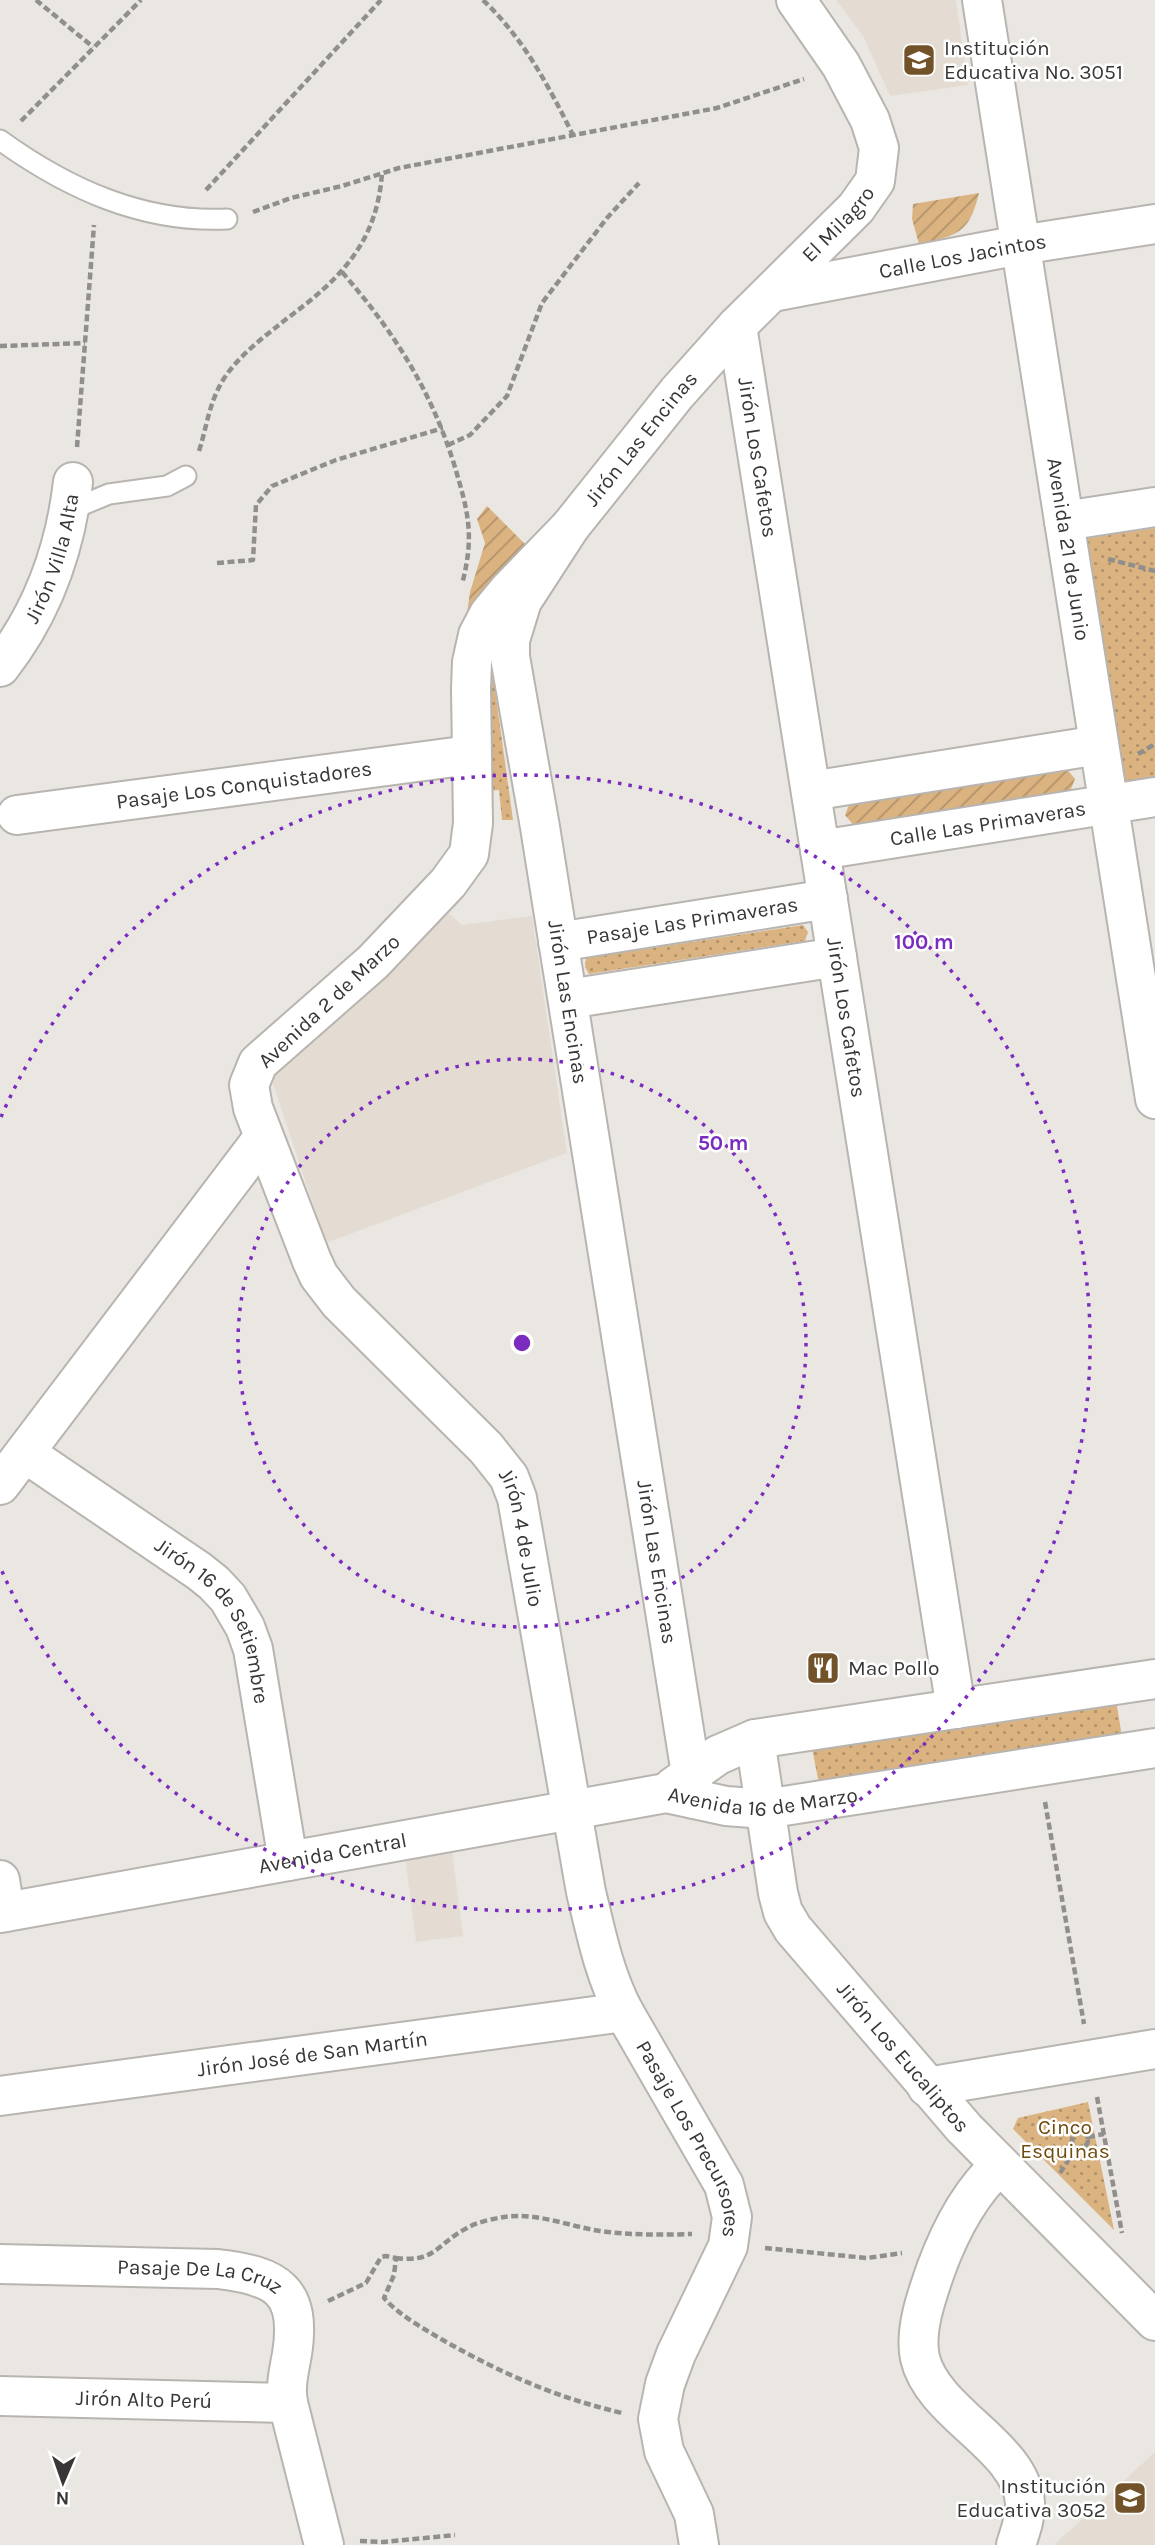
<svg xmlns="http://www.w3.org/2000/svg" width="1155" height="2545" viewBox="0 0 1155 2545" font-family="Karla,sans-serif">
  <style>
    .built { fill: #e4dcd2 }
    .grass { fill: url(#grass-dots) }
    .garden { fill: url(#garden-furrows) }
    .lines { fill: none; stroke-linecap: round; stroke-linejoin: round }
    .service-casing { stroke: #b8b5b1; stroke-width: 23 }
    .minor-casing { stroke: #b8b5b1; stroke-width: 42 }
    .path { stroke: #918f8d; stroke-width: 4.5; stroke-dasharray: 7 3.5; stroke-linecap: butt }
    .service { stroke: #fff; stroke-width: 19 }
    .minor { stroke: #fff; stroke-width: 38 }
    .ring { fill: none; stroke: #7b2cbf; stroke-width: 3.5; stroke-dasharray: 3.5 7 }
    .labels { text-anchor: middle; stroke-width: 5; stroke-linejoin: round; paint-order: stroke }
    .poi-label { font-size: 21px; fill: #383736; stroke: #fff; text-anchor: start }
    .street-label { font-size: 21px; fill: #383736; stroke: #fff }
    .park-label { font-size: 21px; fill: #6f4a0c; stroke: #fff }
    .centre { fill: #7b2cbf; stroke: #fff; stroke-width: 3.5 }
    .ring-label { font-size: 21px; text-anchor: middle; font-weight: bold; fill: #7b2cbf; stroke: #fff; stroke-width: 5; stroke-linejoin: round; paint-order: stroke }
  </style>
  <defs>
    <pattern id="grass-dots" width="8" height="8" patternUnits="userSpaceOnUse" patternTransform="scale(1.75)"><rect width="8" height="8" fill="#dab381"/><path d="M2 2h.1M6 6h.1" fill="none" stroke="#b2926a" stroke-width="1.8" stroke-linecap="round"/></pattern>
    <pattern id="garden-furrows" width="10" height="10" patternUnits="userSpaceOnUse" patternTransform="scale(1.75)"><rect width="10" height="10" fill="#dab381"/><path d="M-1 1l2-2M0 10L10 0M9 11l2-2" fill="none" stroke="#b2926a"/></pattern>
  </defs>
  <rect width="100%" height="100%" fill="#eae7e3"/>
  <!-- built -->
  <g class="built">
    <path d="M836 0H956L968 85 890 96 863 36Z"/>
    <path d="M443 908 462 925 532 916 567 1153 326 1243 269 1072 285 1057 327 1029 388 972Z"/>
    <path d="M452 1850 463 1936 416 1942 405 1856Z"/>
    <path d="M1155 2452V2545H1054Z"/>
  </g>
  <!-- grass -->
  <g class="grass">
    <path d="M1155 528V780L1122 785 1082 539Z"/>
    <path d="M492 668 513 820H502L499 790 488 791 487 692Z"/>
    <path d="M803 925 808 932 805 941 589 974 585 967 586 958Z"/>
    <path d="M1116 1700 1122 1737 819 1784 812 1748Z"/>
    <path d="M1088 2102 1114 2230 1013 2129 1018 2118Z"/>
  </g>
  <!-- garden -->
  <g class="garden">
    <path d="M979 193C969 234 958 235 919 244L912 219 913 204Z"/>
    <path d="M487 506 528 547 465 627 470 592 485 543 477 519Z"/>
    <path d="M1065 767 1075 779 1069 794 855 827 845 815 851 800Z"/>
  </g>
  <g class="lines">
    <defs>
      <g id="service">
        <path d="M0 140C68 189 143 223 227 219"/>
        <path d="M70 510 109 494 167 486 186 476"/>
      </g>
      <g id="minor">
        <path id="s1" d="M982 0 1155 1099"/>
        <path id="s2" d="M772 292 1020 245 1155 224"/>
        <path id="s3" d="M737 326 956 1709"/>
        <path d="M1064 521 1155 507"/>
        <path id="s4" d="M570 527 508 591 489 614 478 635 472 662 471 689 473 823 469 854 448 883 373 962 258 1063 249 1085 253 1108 312 1261 319 1276 339 1302 486 1448 509 1477 517 1498 586 1892C596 1933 604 1974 624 2012L724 2185 732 2217 728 2246 676 2354 665 2384 658 2419 664 2451 694 2514 699 2545"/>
        <path id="s5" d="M0 667C43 612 65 551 73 482"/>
        <path d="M811 791 1099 745"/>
        <path id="s6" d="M17 815 470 755"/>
        <path id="s7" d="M820 850 1155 797"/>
        <path id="s8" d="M558 942 828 899"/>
        <path d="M568 999 837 957"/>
        <path id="s9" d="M25 1453 199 1571 214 1583 228 1598 245 1627 253 1649 288 1861"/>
        <path d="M0 1485 263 1138"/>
        <path id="s10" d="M755 1739 778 1893 783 1912 793 1929 964 2128 1155 2321"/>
        <path d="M673 1787 718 1755 755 1739 1155 1679"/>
        <path id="s11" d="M695 1799 540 827 510 657V640L522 601 570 527 677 393 737 326 856 208 875 181 879 148 870 120 841 65 796 0"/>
        <path d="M0 1880 5 1912"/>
        <path id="s12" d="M0 1913 666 1793 726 1806 765 1809 1155 1748"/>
        <path d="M927 2087 1155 2049"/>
        <path id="s13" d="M0 2096 624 2012"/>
        <path d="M1000 2165C969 2193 950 2231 936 2269 927 2295 914 2330 920 2358 933 2414 1022 2447 1025 2503 1026 2517 1020 2532 1016 2545"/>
        <path id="s14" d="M0 2264 218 2269C277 2276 302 2290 292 2354 289 2371 285 2386 288 2403L324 2545"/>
        <path id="s15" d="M0 2396 288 2403"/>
      </g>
    </defs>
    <!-- service casing -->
    <use href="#service" class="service-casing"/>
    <!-- minor casing -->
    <use href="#minor" class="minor-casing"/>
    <!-- path -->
    <g class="path">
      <path d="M36 0 93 47"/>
      <path d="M483 0C524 39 548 85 573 135"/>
      <path d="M21 121 141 0"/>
      <path d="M206 190 381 0"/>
      <path d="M253 212 291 198 342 186 399 168 717 108 804 79"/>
      <path d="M342 272C394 332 430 388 454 464 468 511 475 535 462 584"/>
      <path d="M0 346 85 343"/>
      <path d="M448 445 470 435 507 396 542 303 607 218 639 183"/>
      <path d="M77 447 94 225"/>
      <path d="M199 451C207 426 209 403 223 380 239 355 263 338 285 320 339 280 377 244 382 173"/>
      <path d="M1108 559 1155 571"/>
      <path d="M217 563 253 560 256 505 272 486 336 460 443 428"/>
      <path d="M1138 754 1155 744"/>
      <path d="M1045 1802 1084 2024"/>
      <path d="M1097 2097 1122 2233"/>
      <circle cx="1080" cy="2140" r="8"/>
      <path d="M1088 2137 1104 2134"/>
      <path d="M1060 2173 1077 2147"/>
      <path d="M765 2248 867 2258 902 2253"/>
      <path d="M396 2258C436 2263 436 2244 467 2228 477 2222 492 2219 504 2217 536 2212 568 2226 600 2231 630 2235 660 2235 692 2234"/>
      <path d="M328 2301 366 2283 381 2257 386 2256 396 2258 394 2275 384 2298C399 2315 421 2327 441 2339 501 2373 554 2397 622 2413"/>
      <path d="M360 2541 384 2542 455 2535"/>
    </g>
    <!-- service -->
    <use href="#service" class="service"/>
    <!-- minor -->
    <use href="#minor" class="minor"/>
  </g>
  <!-- distance rings -->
  <g class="ring">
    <circle cx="522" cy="1343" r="284"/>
    <path d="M1 1117A568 568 0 1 1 1 1569"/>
  </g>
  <!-- icons -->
  <defs>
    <symbol id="school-square" viewBox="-11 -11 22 22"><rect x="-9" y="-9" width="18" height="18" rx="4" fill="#725329" stroke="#fff"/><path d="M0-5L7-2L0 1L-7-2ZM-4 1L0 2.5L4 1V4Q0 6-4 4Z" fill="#fff"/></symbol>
    <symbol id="restaurant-square" viewBox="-11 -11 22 22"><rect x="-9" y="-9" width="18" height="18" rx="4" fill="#725329" stroke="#fff"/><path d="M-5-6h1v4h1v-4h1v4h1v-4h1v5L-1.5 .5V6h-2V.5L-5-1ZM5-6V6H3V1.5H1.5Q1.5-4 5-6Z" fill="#fff"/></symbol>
  </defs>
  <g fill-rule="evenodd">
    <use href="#school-square" x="900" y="41" width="38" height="38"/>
    <use href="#restaurant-square" x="804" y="1649" width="38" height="38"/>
    <use href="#school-square" x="1111" y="2479" width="38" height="38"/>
  </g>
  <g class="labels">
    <!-- poi labels -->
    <g class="poi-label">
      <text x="944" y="55">Institución<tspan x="944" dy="24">Educativa No. 3051</tspan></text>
      <text x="848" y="1675">Mac Pollo</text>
      <text x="1106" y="2493" text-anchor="end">Institución<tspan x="1106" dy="24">Educativa 3052</tspan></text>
    </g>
    <!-- street labels -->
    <g class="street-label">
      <text dy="7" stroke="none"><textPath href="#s11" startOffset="1708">El Milagro</textPath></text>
      <text dy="7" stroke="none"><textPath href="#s2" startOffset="194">Calle Los Jacintos</textPath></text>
      <text dy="7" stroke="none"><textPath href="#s11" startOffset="1416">Jirón Las Encinas</textPath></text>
      <text dy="7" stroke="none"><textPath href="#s3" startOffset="133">Jirón Los Cafetos</textPath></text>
      <text dy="7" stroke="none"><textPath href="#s1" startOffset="556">Avenida 21 de Junio</textPath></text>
      <text dy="7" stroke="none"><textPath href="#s5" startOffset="122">Jirón Villa Alta</textPath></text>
      <text dy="7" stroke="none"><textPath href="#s6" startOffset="229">Pasaje Los Conquistadores</textPath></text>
      <text dy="7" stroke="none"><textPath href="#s7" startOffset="170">Calle Las Primaveras</textPath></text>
      <text dy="7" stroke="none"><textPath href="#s8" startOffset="136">Pasaje Las Primaveras</textPath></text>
      <text transform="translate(329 1001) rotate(-43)" y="7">Avenida 2 de Marzo</text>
      <text transform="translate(568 1002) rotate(81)" y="7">Jirón Las Encinas</text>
      <text dy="7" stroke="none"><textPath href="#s3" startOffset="700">Jirón Los Cafetos</textPath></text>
      <text dy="7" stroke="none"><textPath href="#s4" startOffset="1227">Jirón 4 de Julio</textPath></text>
      <text transform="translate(657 1562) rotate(81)" y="7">Jirón Las Encinas</text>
      <text dy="7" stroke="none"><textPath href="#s9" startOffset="261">Jirón 16 de Setiembre</textPath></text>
      <text dy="7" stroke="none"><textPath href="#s12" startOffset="775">Avenida 16 de Marzo</textPath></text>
      <text dy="7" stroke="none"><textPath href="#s12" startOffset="338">Avenida Central</textPath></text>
      <text dy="7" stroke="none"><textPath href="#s13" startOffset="315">Jirón José de San Martín</textPath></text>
      <text dy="7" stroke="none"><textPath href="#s10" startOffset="364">Jirón Los Eucaliptos</textPath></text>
      <text dy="7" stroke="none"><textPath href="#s4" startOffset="1858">Pasaje Los Precursores</textPath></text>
      <text dy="7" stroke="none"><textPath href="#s14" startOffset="201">Pasaje De La Cruz</textPath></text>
      <text dy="7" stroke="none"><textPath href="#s15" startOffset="144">Jirón Alto Perú</textPath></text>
    </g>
    <!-- park labels -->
    <g class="park-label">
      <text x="1065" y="2134">Cinco<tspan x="1065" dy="24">Esquinas</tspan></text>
    </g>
  </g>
  <circle cx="522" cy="1343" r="10" class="centre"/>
  <g class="ring-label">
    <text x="924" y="949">100 m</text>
    <text x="723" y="1150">50 m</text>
  </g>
  <!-- north arrow -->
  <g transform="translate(63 2482) rotate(182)" stroke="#ffffff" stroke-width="5" paint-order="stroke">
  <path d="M0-5L12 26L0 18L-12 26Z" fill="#383736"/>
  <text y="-10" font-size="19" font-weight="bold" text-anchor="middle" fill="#383736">N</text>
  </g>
</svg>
